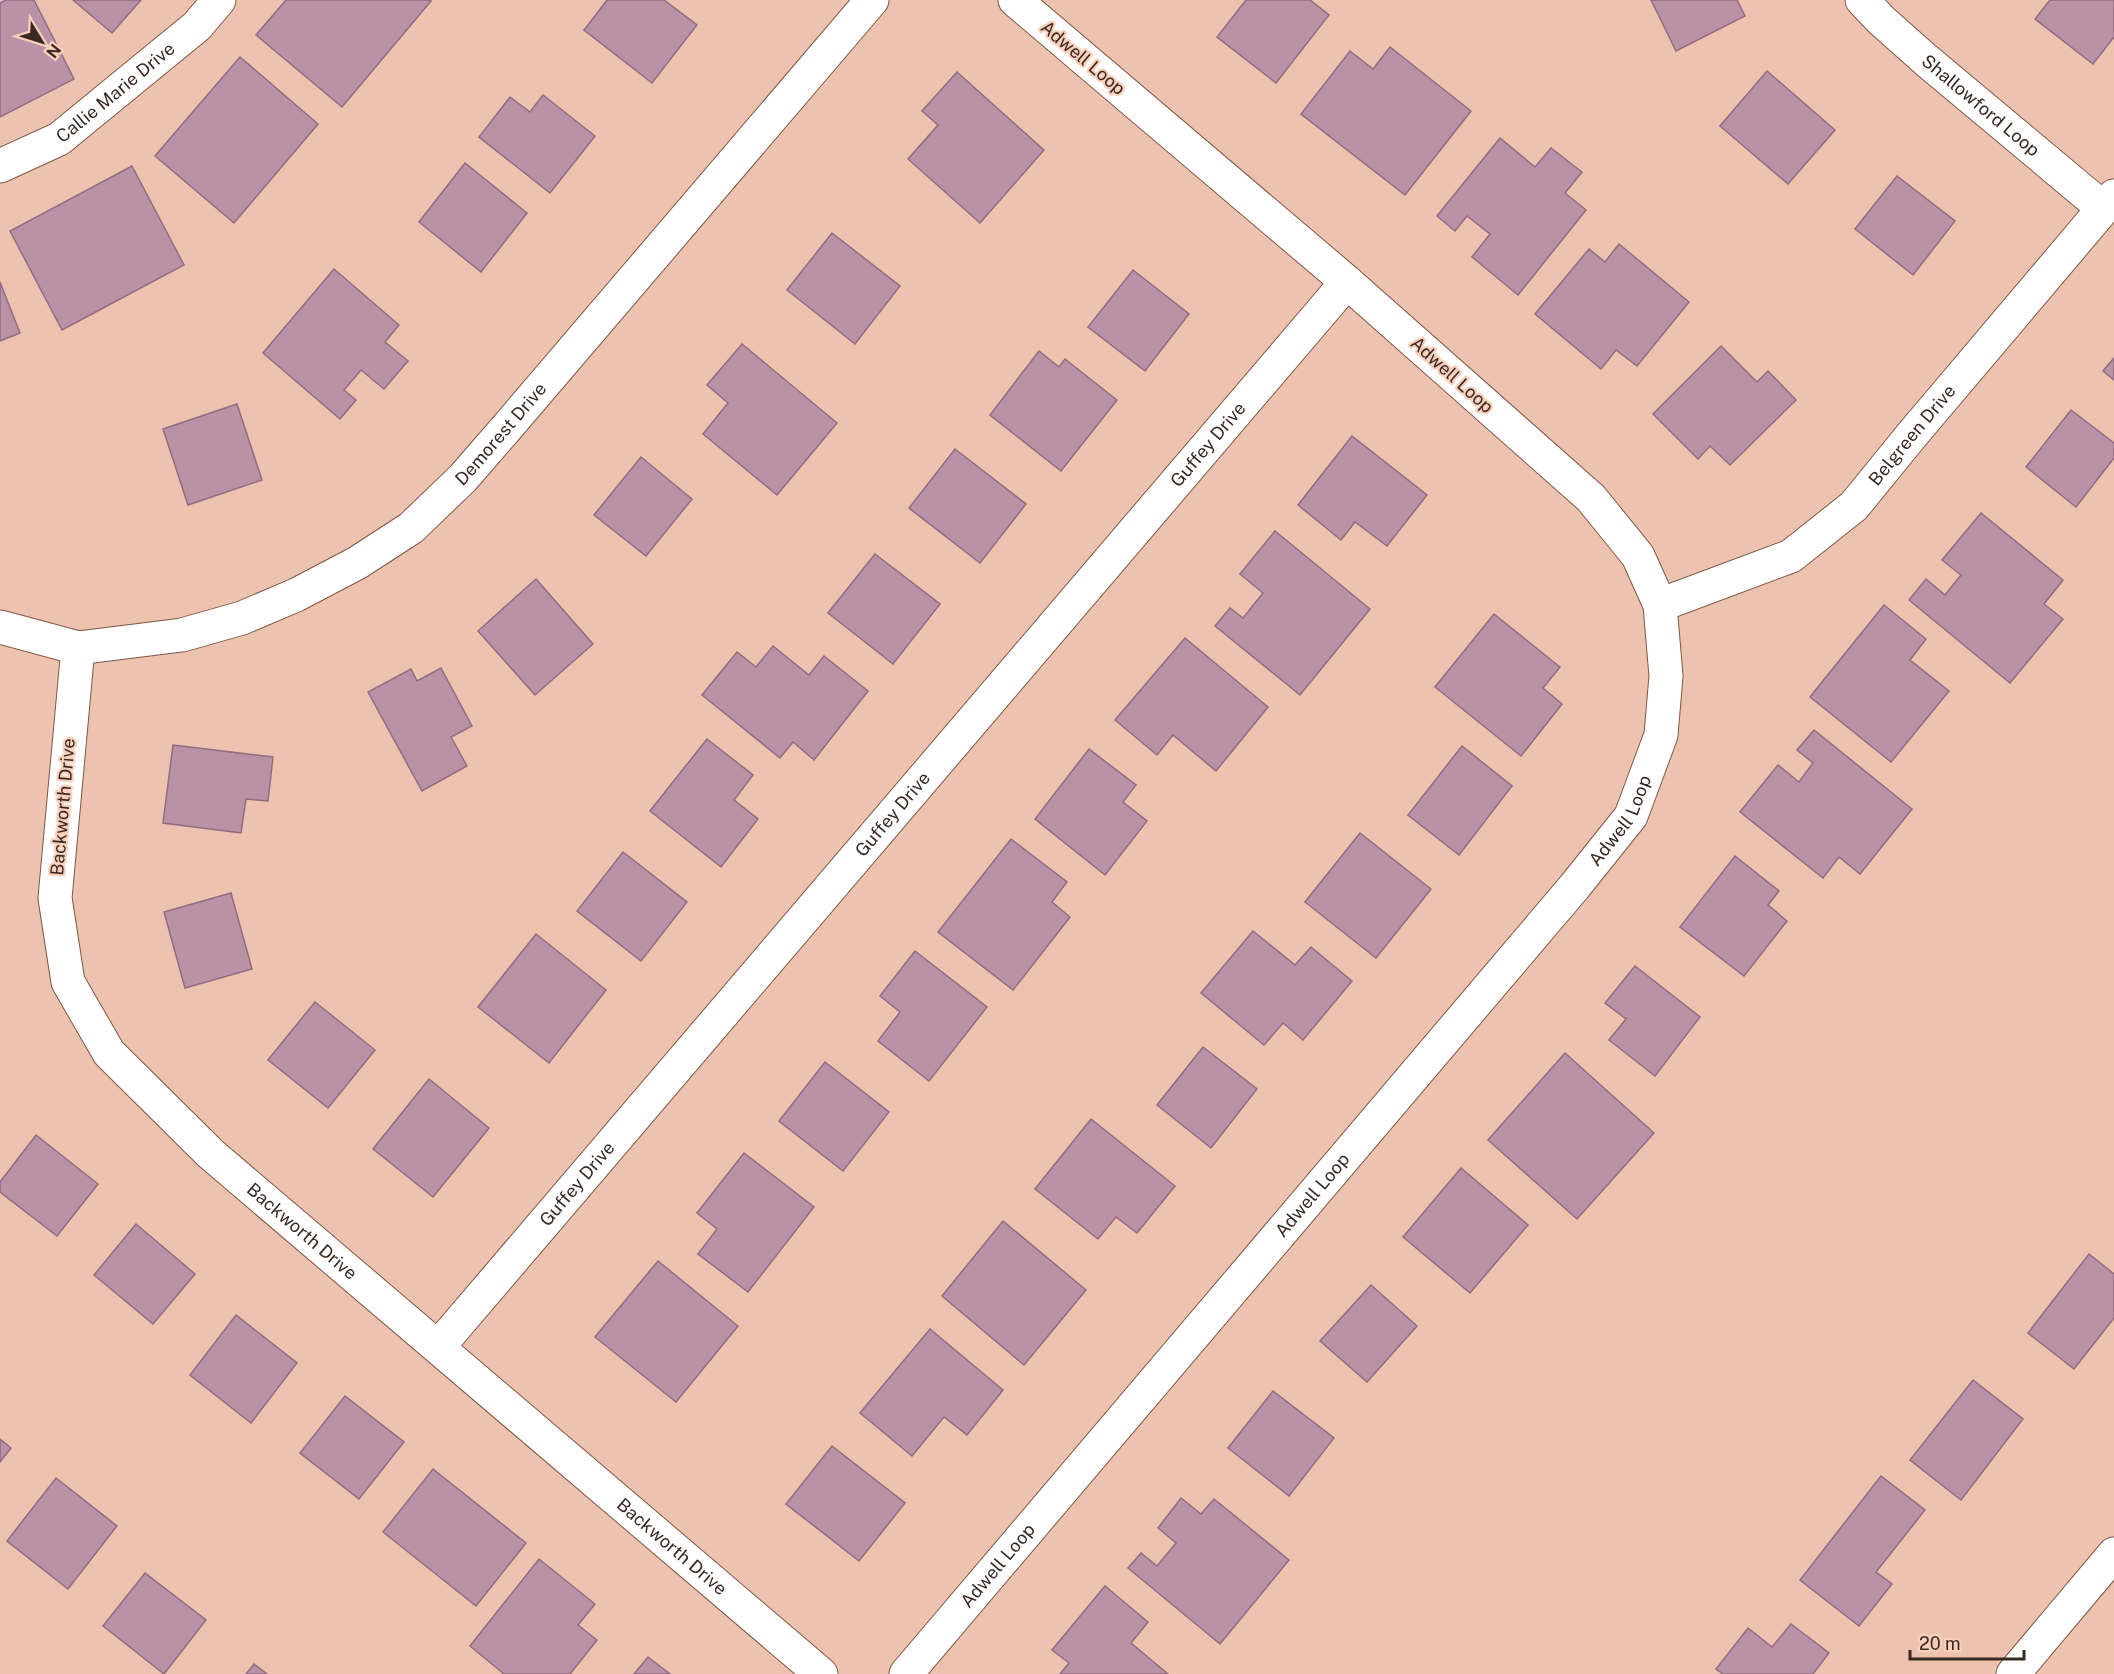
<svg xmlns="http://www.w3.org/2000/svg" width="2114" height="1674" viewBox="0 0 2114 1674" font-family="'Public Sans',sans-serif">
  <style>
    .building { fill: #ba92a8; stroke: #926c81; stroke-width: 1.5 }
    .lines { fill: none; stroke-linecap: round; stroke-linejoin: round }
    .street-casing { stroke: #7d5847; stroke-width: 35 }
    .street { stroke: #fff; stroke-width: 33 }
    .labels { text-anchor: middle; stroke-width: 4.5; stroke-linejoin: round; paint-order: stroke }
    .street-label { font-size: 18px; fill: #392922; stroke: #facfbc }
  </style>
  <rect width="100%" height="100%" fill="#edc2af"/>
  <!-- building -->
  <g class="building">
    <path d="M6 0H34L74 79 0 117V3Z"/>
    <path d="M73 0H141L112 33Z"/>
    <path d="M286 0H430L431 1 342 107 256 35Z"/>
    <path d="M607 0H664L697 25 652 83 584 30Z"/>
    <path d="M1246 0H1310L1329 15 1276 83 1217 37Z"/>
    <path d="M1651 0H1737L1745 16 1676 51Z"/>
    <path d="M2050 0H2114V37L2093 64 2035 19Z"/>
    <path d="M1390 47 1471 111 1405 195 1301 114 1350 51 1373 69Z"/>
    <path d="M240 57 318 124 234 223 155 156Z"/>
    <path d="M1767 71 1835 130 1788 184 1720 126Z"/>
    <path d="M957 72 1044 150 980 223 908 159 938 125 922 111Z"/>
    <path d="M543 95 595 136 550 193 479 137 510 97 530 112Z"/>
    <path d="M1500 138 1535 167 1551 148 1582 172 1565 193 1586 210 1518 295 1472 257 1490 234 1467 216 1455 231 1437 216Z"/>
    <path d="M465 163 527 213 481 272 419 222Z"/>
    <path d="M132 166 184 265 62 330 10 231Z"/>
    <path d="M1897 176 1955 221 1913 275 1855 229Z"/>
    <path d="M832 233 900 286 855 344 787 290Z"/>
    <path d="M1619 244 1689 302 1637 366 1616 350 1601 369 1535 314 1589 249 1605 262Z"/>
    <path d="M334 269 399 325 385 342 408 361 384 389 361 370 344 390 356 400 340 419 263 353Z"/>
    <path d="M1133 270 1189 314 1145 371 1088 327Z"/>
    <path d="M0 282 20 333 0 341Z"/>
    <path d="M742 344 837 423 777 495 703 434 728 403 707 385Z"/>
    <path d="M1721 346 1757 382 1768 371 1796 400 1730 465 1710 446 1698 459 1653 414Z"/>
    <path d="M1039 351 1059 367 1065 359 1117 400 1061 471 990 415Z"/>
    <path d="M2114 358V380L2103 371Z"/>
    <path d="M237 404 262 480 188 505 163 429Z"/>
    <path d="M2071 410 2114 443V458L2076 507 2026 467Z"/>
    <path d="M1352 436 1427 495 1387 546 1355 522 1341 540 1298 505Z"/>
    <path d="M955 449 1026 504 980 563 909 508Z"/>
    <path d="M641 457 692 499 646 556 594 515Z"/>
    <path d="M1981 513 2063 580 2044 604 2063 619 2010 683 1909 600 1926 579 1945 595 1961 575 1942 560Z"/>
    <path d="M1275 531 1370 609 1300 695 1215 626 1230 608 1243 618 1263 593 1240 574Z"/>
    <path d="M875 554 940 604 893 664 828 613Z"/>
    <path d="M536 579 593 644 535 695 478 631Z"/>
    <path d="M1884 605 1926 639 1910 660 1949 691 1891 762 1810 697Z"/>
    <path d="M1494 614 1560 667 1543 688 1562 704 1521 756 1435 687Z"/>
    <path d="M1185 638 1268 707 1216 771 1173 735 1157 755 1115 720Z"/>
    <path d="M773 646 809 675 824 656 868 691 814 760 793 742 780 758 702 695 737 652 756 667Z"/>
    <path d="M441 668 472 726 451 737 467 766 422 791 368 692 411 669 417 681Z"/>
    <path d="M1814 730 1912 809 1860 874 1839 857 1823 878 1740 812 1778 765 1799 782 1813 763 1797 750Z"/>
    <path d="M707 739 753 775 734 800 758 819 721 867 650 811Z"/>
    <path d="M173 745 273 757 268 801 246 799 241 833 163 823Z"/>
    <path d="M1462 746 1512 786 1459 855 1408 815Z"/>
    <path d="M1089 749 1136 785 1123 802 1147 821 1105 875 1035 819Z"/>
    <path d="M1360 833 1431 889 1376 958 1305 902Z"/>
    <path d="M1011 839 1067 882 1052 902 1070 917 1013 990 938 932Z"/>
    <path d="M623 852 687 902 641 961 577 911Z"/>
    <path d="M1735 856 1779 891 1768 905 1787 921 1744 976 1680 927Z"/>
    <path d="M231 893 252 969 185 988 164 912Z"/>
    <path d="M1253 931 1295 965 1311 947 1352 981 1303 1040 1283 1023 1264 1045 1201 993Z"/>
    <path d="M536 934 606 990 549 1063 478 1007Z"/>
    <path d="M915 951 987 1007 929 1081 878 1041 900 1012 880 996Z"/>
    <path d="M1635 966 1700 1017 1655 1076 1609 1040 1626 1019 1605 1003Z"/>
    <path d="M315 1002 375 1050 328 1108 268 1060Z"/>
    <path d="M1203 1047 1257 1089 1211 1148 1157 1105Z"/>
    <path d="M1565 1053 1654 1133 1577 1219 1488 1140Z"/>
    <path d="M825 1062 889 1112 843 1171 779 1121Z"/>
    <path d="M429 1079 489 1128 433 1197 373 1149Z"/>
    <path d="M1091 1119 1175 1186 1137 1233 1116 1217 1098 1239 1035 1189Z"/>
    <path d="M36 1135 98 1184 57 1236 0 1192V1182Z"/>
    <path d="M744 1153 814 1207 748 1292 698 1254 717 1229 697 1213Z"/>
    <path d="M1461 1168 1528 1225 1470 1293 1403 1237Z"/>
    <path d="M1003 1221 1086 1290 1024 1365 942 1296Z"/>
    <path d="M136 1224 195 1274 153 1324 94 1275Z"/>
    <path d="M2089 1254 2114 1274V1318L2074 1369 2028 1333Z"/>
    <path d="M658 1261 738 1326 676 1402 595 1337Z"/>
    <path d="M1371 1285 1417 1326 1367 1382 1320 1341Z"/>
    <path d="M236 1315 297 1363 251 1423 190 1375Z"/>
    <path d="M930 1329 1003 1390 967 1435 944 1417 912 1456 860 1413Z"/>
    <path d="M1973 1380 2023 1419 1961 1500 1910 1460Z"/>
    <path d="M1273 1391 1334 1438 1289 1496 1228 1448Z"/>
    <path d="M345 1396 404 1442 359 1499 300 1453Z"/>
    <path d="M0 1439 11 1448 0 1462Z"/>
    <path d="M832 1446 905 1503 859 1561 786 1504Z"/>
    <path d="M433 1469 526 1543 476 1606 383 1532Z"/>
    <path d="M1881 1476 1925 1510 1876 1572 1892 1584 1859 1626 1800 1580Z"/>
    <path d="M56 1478 117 1526 68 1589 7 1541Z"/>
    <path d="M1181 1498 1201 1514 1214 1499 1289 1560 1220 1644 1128 1568 1141 1553 1157 1566 1176 1543 1158 1528Z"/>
    <path d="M539 1559 595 1604 578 1625 597 1640 570 1674H504L470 1646Z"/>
    <path d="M145 1573 206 1620 164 1674 103 1626Z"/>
    <path d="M1105 1586 1148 1622 1131 1643 1168 1674H1060L1069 1663 1052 1650Z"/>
    <path d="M1791 1624 1829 1653 1813 1674H1723L1716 1669 1748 1628 1772 1647Z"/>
    <path d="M648 1657 670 1674H634Z"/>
    <path d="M254 1664 267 1674H246Z"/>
  </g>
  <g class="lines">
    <defs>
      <g id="street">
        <path id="s1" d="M1862 0 1881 20 1926 60 2103 208"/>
        <path id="s2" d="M0 166 59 139 197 26 219 0"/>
        <path id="s3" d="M1660 605 1791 556 1854 506 1911 436 2114 196"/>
        <path id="s4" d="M0 627 78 648 182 635 242 618 296 595 357 563 411 528 463 478 509 425 872 0"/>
        <path id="s5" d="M78 648 55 898 68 982 109 1053 211 1154 821 1674"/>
        <path id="s6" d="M439 1346 1347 282"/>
        <path id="s7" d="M906 1674 1575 886 1631 816 1661 735 1666 676 1660 605 1638 556 1591 498 1347 282 1015 0"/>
        <path d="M2013 1674 2114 1554"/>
      </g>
    </defs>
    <!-- street casing -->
    <use href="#street" class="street-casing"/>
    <!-- street -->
    <use href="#street" class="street"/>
  </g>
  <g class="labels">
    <!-- street labels -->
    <g class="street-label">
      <text transform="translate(1083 58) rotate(40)" y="6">Adwell Loop</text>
      <text dy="6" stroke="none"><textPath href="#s2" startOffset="138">Callie Marie Drive</textPath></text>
      <text dy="6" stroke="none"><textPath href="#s1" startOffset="159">Shallowford Loop</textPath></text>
      <text transform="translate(1452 375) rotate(42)" y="6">Adwell Loop</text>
      <text dy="6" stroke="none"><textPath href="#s4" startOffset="570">Demorest Drive</textPath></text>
      <text dy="6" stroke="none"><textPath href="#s3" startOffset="312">Belgreen Drive</textPath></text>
      <text dy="6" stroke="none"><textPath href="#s6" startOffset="1185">Guffey Drive</textPath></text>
      <text transform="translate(63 807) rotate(-85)" y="6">Backworth Drive</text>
      <text dy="6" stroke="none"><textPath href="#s6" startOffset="699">Guffey Drive</textPath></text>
      <text dy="6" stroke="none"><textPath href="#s7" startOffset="1114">Adwell Loop</textPath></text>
      <text dy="6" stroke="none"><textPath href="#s6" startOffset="213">Guffey Drive</textPath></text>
      <text dy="6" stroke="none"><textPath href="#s7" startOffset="628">Adwell Loop</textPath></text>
      <text dy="6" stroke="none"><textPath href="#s5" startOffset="681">Backworth Drive</textPath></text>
      <text dy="6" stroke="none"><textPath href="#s5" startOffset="1167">Backworth Drive</textPath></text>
      <text dy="6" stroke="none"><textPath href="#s7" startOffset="142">Adwell Loop</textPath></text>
    </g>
  </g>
  <!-- north arrow -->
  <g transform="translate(42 42) rotate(128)" stroke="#facfbc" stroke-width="4.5" paint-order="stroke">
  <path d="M0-4.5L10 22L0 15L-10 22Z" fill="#392922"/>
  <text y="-9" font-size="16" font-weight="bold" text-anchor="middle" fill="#392922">N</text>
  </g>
  <!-- scale -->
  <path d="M1910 1650v9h114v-9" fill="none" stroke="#392922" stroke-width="3"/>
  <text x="1919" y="1650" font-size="18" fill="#392922" stroke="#facfbc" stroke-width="4.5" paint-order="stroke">20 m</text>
</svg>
